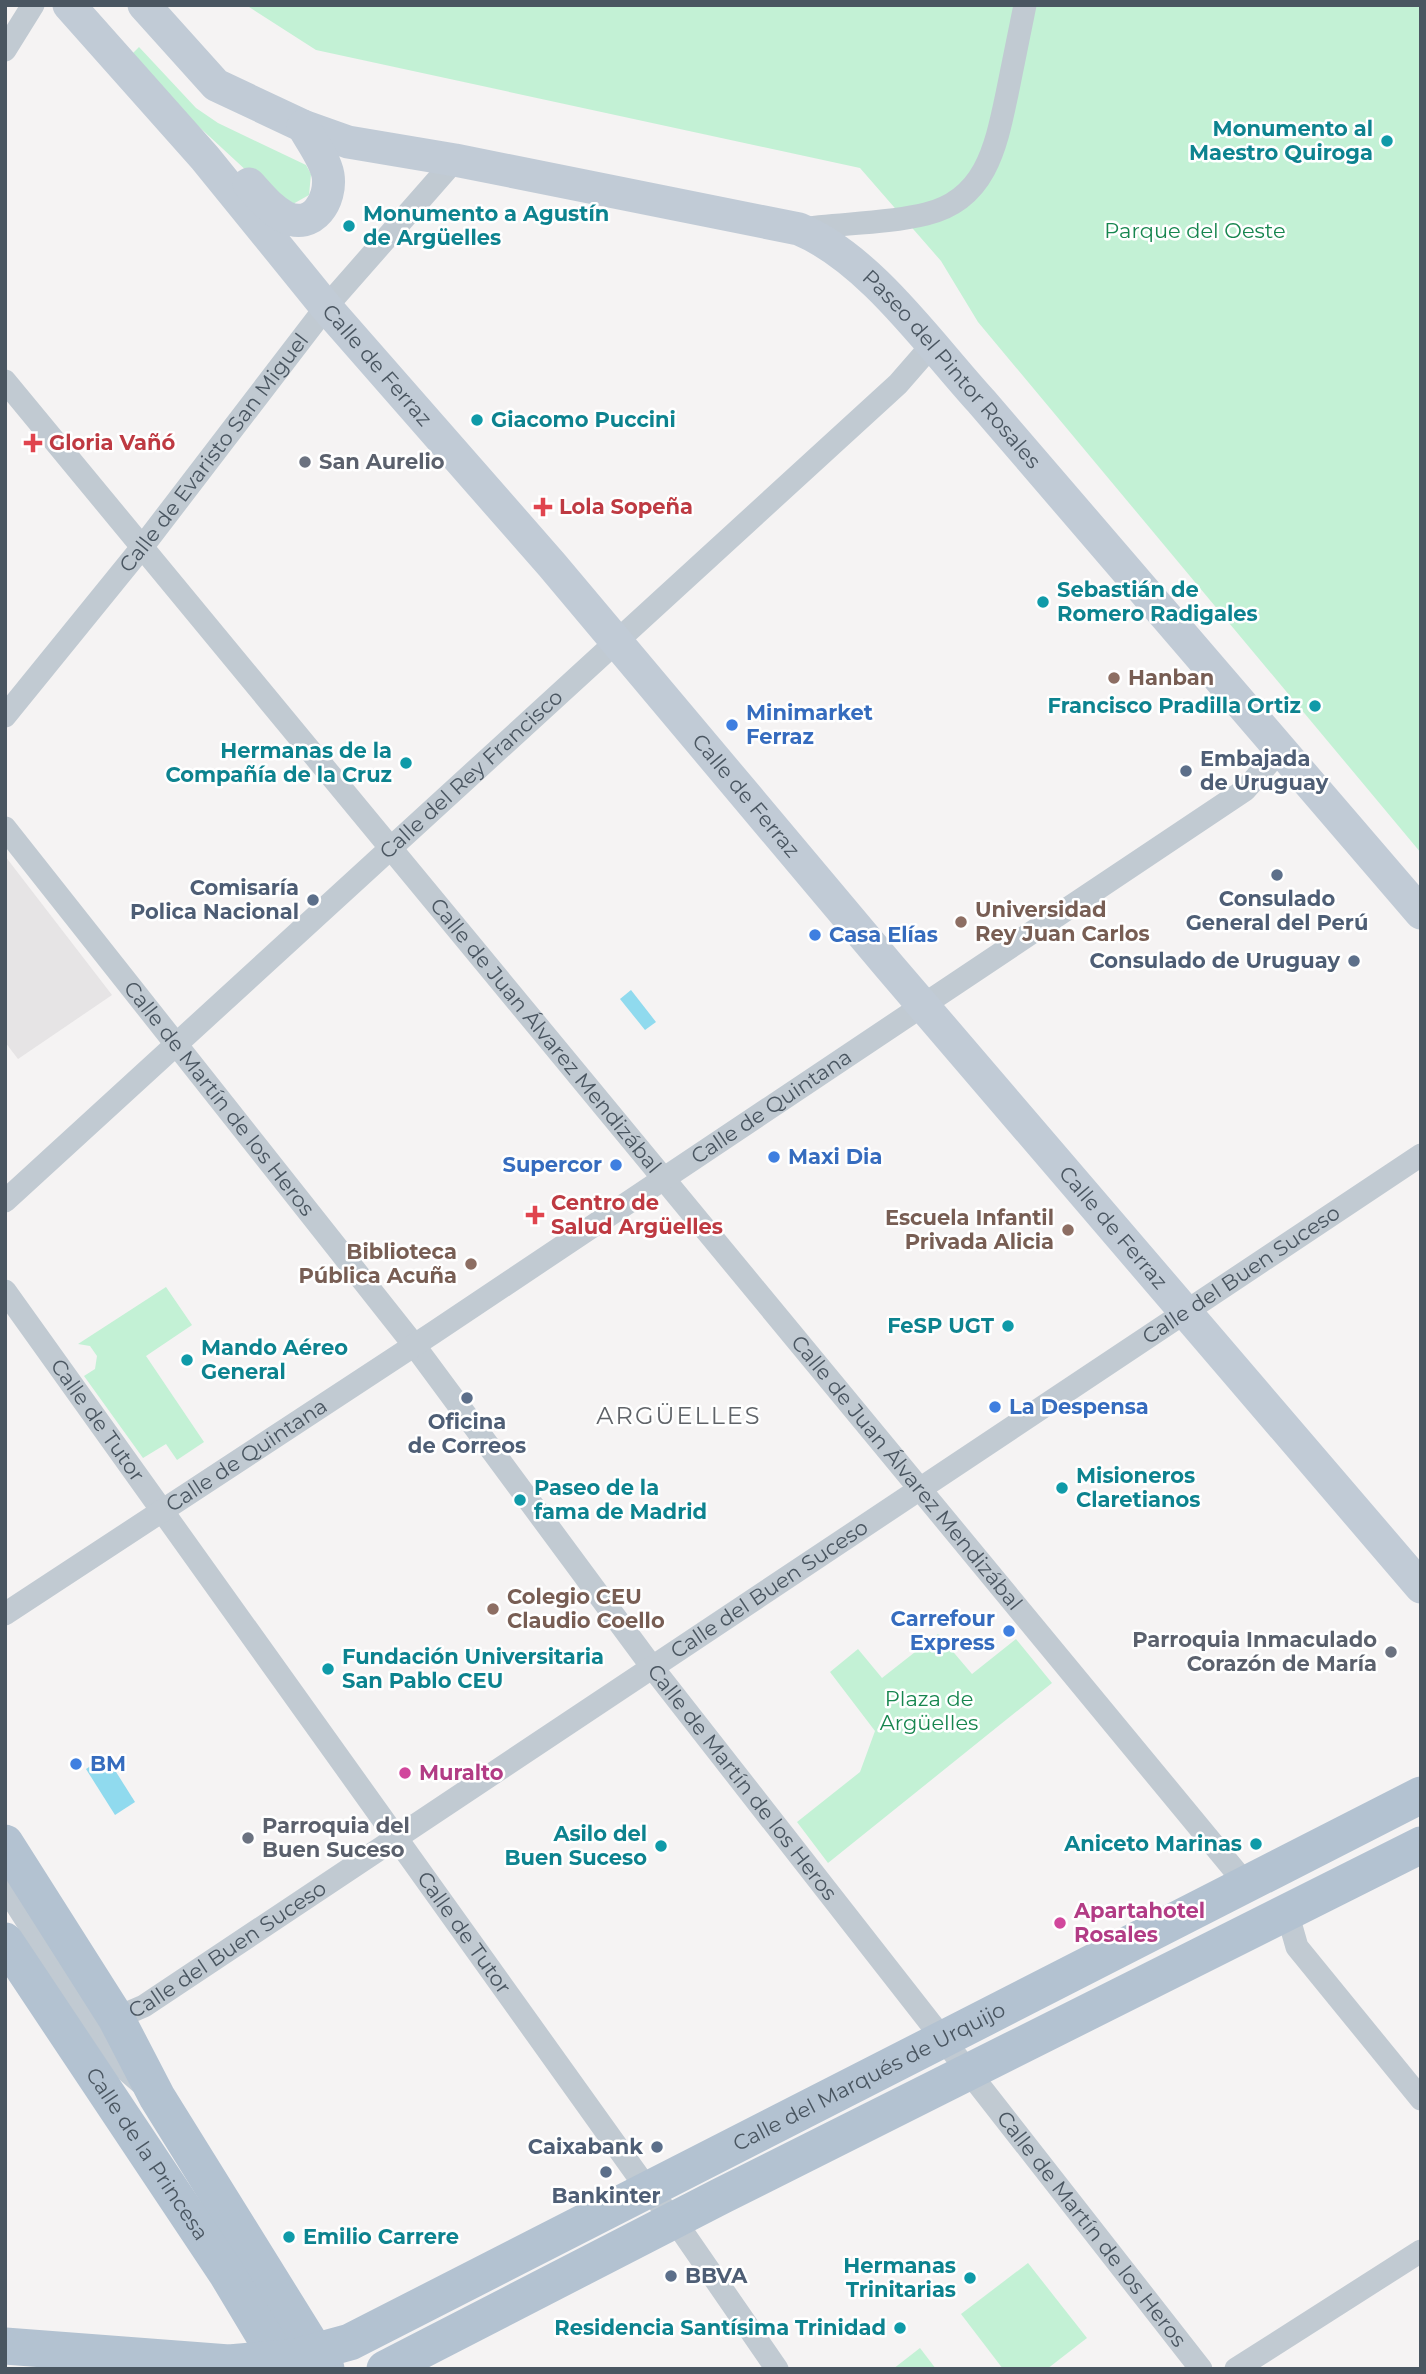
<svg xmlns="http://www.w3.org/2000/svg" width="1426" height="2374" viewBox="0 0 1426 2374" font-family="Montserrat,sans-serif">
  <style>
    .education { fill: #e6e4e5 }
    .green { fill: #c3f1d5 }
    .water { fill: #90daee }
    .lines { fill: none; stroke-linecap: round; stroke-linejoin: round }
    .street { stroke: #c1cad2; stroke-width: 23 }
    .secondary { stroke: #c1cbd6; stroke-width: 33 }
    .primary { stroke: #b3c2d1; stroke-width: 37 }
    .culture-dot { fill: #0f9aa8; stroke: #fff; stroke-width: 2.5 }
    .health-dot { fill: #e0444e; stroke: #fff; stroke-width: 2.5 }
    .worship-dot { fill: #6b7280; stroke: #fff; stroke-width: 2.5 }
    .education-dot { fill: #8d6e63; stroke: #fff; stroke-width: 2.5 }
    .shop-dot { fill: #3f7fe0; stroke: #fff; stroke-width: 2.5 }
    .service-dot { fill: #5c6f8a; stroke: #fff; stroke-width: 2.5 }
    .hotel-dot { fill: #d1479c; stroke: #fff; stroke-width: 2.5 }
    .labels { text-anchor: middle; stroke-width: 5; stroke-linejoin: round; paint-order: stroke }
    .culture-label { font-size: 21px; font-weight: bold; fill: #0d838f; stroke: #fff; text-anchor: end }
    .park-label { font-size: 21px; fill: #17864f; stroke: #fff }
    .street-label { font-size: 21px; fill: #4a5661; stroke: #fff }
    .health-label { font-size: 21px; font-weight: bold; fill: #be3a42; stroke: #fff; text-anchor: start }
    .worship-label { font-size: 21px; font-weight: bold; fill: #5b616d; stroke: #fff; text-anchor: start }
    .education-label { font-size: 21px; font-weight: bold; fill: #785e54; stroke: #fff; text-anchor: start }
    .shop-label { font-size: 21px; font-weight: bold; fill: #366cbe; stroke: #fff; text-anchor: start }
    .service-label { font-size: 21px; font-weight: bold; fill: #4e5e75; stroke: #fff; text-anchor: end }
    .hotel-label { font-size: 21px; font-weight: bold; fill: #b23c85; stroke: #fff; text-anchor: start }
    .quarter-label { font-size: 24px; letter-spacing: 2px; fill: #5f6368; stroke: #fff }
  </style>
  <rect width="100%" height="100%" fill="#f5f3f3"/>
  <!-- education -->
  <path class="education" d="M5 856 112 995 18 1059 5 1042Z"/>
  <!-- green -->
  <g class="green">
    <path d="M246 5H1421V853L978 322 941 261 860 168 316 50Z"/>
    <path d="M139 47 196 108 218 123 306 165 311 174 309 195 293 204 278 200 183 112 133 53Z"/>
    <path d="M166 1287 192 1325 146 1356 204 1442 177 1460 166 1444 143 1458 84 1376 95 1369 97 1356 90 1346 78 1344Z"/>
    <path d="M938 1634 972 1674 1016 1639 1052 1683 828 1863 797 1822 860 1772 875 1731 830 1672 858 1649 882 1678Z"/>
    <path d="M1028 2263 1087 2338 1047 2369H1003L961 2314Z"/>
    <path d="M920 2348 936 2369H893Z"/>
  </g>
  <!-- water -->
  <g class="water">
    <path d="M631 990 656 1022 645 1030 620 999Z"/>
    <path d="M106 1756 135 1802 115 1815 86 1769Z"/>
  </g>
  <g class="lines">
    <!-- street -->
    <g class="street">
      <path d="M5 50 33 5"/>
      <path d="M799 229C841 223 885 224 926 214 986 200 996 146 1007 94 1013 65 1019 35 1025 5"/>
      <path id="s1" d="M5 381 1246 1884"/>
      <path id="s2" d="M5 716 143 546 326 307 455 160"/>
      <path id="s3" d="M5 828 414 1345 652 1667 1201 2369"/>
      <path id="s4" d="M5 1201 898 384 932 345"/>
      <path id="s5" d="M5 1291 648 2190 675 2221 777 2369"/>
      <path id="s6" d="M5 1614 433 1333 1245 790 1280 750"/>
      <path d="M5 1887 119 2064 141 2083"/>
      <path d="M1292 1909 1291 1926 1297 1947 1421 2099"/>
      <path id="s7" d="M116 2018 144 2006 1421 1155"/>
      <path d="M1236 2369 1421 2251"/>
    </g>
    <!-- secondary -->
    <g class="secondary">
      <path id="s8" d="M69 5 205 158 326 307 552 565 889 966 1421 1587"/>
      <path id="s9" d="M144 5 216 85 303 126 348 142 455 160 799 229C870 259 929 344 981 401L1421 913"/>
      <path d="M249 184C260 196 270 209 285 217 313 231 332 200 328 175 325 159 311 141 303 126"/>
    </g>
    <!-- primary -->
    <g class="primary">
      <path d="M5 1843 116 2018 157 2097 326 2369"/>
      <path id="s10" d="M5 1941 227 2274 284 2369"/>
      <path id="s11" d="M5 2346 229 2363 295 2357 350 2342 1421 1795"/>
      <path d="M385 2369 721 2196 1421 1845"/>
    </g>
  </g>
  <!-- markers -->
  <g class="culture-dot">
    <circle cx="1387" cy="141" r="7"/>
    <circle cx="349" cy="226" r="7"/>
    <circle cx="477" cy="420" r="7"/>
    <circle cx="1043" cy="602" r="7"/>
    <circle cx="1315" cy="706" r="7"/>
    <circle cx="406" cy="763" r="7"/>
    <circle cx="1008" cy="1326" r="7"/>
    <circle cx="187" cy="1360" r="7"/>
    <circle cx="1062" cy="1488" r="7"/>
    <circle cx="520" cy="1500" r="7"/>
    <circle cx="328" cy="1669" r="7"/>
    <circle cx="1256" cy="1844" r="7"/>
    <circle cx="661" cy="1846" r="7"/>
    <circle cx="289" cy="2237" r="7"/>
    <circle cx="970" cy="2278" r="7"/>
    <circle cx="900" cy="2328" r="7"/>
  </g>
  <g class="health-dot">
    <path d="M29.5 432.5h7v7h7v7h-7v7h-7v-7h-7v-7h7z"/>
    <path d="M539.5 496.5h7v7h7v7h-7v7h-7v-7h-7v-7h7z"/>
    <path d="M531.5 1204.5h7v7h7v7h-7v7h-7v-7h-7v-7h7z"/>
  </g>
  <g class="worship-dot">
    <circle cx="305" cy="462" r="7"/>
    <circle cx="1391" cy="1652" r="7"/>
    <circle cx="248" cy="1838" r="7"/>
  </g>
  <g class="education-dot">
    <circle cx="1114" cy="678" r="7"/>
    <circle cx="961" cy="922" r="7"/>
    <circle cx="1068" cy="1230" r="7"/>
    <circle cx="471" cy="1264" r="7"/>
    <circle cx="493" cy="1609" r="7"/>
  </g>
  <g class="shop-dot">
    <circle cx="732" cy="725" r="7"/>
    <circle cx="815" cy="935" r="7"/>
    <circle cx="774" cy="1157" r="7"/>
    <circle cx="616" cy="1165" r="7"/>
    <circle cx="995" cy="1407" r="7"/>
    <circle cx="1009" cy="1631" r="7"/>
    <circle cx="76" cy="1764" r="7"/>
  </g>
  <g class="service-dot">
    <circle cx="1186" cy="771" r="7"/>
    <circle cx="1277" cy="875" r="7"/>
    <circle cx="313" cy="900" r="7"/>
    <circle cx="1354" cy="961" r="7"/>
    <circle cx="467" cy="1398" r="7"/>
    <circle cx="657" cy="2147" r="7"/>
    <circle cx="606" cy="2172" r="7"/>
    <circle cx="671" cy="2276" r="7"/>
  </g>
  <g class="hotel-dot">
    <circle cx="405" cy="1773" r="7"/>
    <circle cx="1060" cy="1923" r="7"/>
  </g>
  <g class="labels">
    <!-- culture labels -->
    <g class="culture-label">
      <text x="1373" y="136">Monumento al<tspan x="1373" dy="24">Maestro Quiroga</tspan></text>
      <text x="363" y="221" text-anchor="start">Monumento a Agustín<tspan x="363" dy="24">de Argüelles</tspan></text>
      <text x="491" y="427" text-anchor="start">Giacomo Puccini</text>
      <text x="1057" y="597" text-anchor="start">Sebastián de<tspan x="1057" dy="24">Romero Radigales</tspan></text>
      <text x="1301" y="713">Francisco Pradilla Ortiz</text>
      <text x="392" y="758">Hermanas de la<tspan x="392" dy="24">Compañía de la Cruz</tspan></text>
      <text x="994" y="1333">FeSP UGT</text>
      <text x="201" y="1355" text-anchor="start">Mando Aéreo<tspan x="201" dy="24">General</tspan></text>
      <text x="1076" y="1483" text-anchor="start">Misioneros<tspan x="1076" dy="24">Claretianos</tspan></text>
      <text x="534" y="1495" text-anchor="start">Paseo de la<tspan x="534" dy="24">fama de Madrid</tspan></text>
      <text x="342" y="1664" text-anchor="start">Fundación Universitaria<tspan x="342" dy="24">San Pablo CEU</tspan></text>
      <text x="647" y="1841">Asilo del<tspan x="647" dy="24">Buen Suceso</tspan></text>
      <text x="1242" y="1851">Aniceto Marinas</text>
      <text x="303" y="2244" text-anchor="start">Emilio Carrere</text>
      <text x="956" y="2273">Hermanas<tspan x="956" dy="24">Trinitarias</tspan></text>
      <text x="886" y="2335">Residencia Santísima Trinidad</text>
    </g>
    <!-- park labels -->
    <g class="park-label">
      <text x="1195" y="238">Parque del Oeste</text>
      <text x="929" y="1706">Plaza de<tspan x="929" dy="24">Argüelles</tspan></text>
    </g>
    <!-- street labels -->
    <g class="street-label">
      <text dy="7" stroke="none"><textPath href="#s8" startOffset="474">Calle de Ferraz</textPath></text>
      <text dy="7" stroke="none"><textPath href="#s9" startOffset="920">Paseo del Pintor Rosales</textPath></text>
      <text dy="7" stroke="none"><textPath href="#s2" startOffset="336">Calle de Evaristo San Miguel</textPath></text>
      <text dy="7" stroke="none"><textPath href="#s4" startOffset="632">Calle del Rey Francisco</textPath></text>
      <text dy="7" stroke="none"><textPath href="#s8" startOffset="1041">Calle de Ferraz</textPath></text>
      <text dy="7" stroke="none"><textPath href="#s1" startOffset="849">Calle de Juan Álvarez Mendizábal</textPath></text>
      <text dy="7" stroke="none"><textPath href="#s3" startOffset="345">Calle de Martín de los Heros</textPath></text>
      <text dy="7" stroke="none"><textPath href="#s6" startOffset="919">Calle de Quintana</textPath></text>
      <text dy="7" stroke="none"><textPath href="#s8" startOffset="1608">Calle de Ferraz</textPath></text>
      <text dy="7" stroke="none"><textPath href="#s7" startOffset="1349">Calle del Buen Suceso</textPath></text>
      <text dy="7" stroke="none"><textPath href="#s5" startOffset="159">Calle de Tutor</textPath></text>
      <text dy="7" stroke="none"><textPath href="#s6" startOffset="289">Calle de Quintana</textPath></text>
      <text dy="7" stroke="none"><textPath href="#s1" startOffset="1416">Calle de Juan Álvarez Mendizábal</textPath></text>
      <text dy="7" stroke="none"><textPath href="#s7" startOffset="782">Calle del Buen Suceso</textPath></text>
      <text dy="7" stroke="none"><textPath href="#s3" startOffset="1206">Calle de Martín de los Heros</textPath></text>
      <text dy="7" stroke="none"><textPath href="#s5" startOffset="789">Calle de Tutor</textPath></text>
      <text dy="7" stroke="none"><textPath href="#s7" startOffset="131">Calle del Buen Suceso</textPath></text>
      <text dy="7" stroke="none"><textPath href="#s11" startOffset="931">Calle del Marqués de Urquijo</textPath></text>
      <text dy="7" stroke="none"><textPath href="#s10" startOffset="256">Calle de la Princesa</textPath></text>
      <text dy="7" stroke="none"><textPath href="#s3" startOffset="1773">Calle de Martín de los Heros</textPath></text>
    </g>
    <!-- health labels -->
    <g class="health-label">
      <text x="49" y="450">Gloria Vañó</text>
      <text x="559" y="514">Lola Sopeña</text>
      <text x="551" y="1210">Centro de<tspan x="551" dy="24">Salud Argüelles</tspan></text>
    </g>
    <!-- worship labels -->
    <g class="worship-label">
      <text x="319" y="469">San Aurelio</text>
      <text x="1377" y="1647" text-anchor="end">Parroquia Inmaculado<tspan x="1377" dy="24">Corazón de María</tspan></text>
      <text x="262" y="1833">Parroquia del<tspan x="262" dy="24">Buen Suceso</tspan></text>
    </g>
    <!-- education labels -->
    <g class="education-label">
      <text x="1128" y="685">Hanban</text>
      <text x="975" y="917">Universidad<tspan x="975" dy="24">Rey Juan Carlos</tspan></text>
      <text x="1054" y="1225" text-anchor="end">Escuela Infantil<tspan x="1054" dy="24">Privada Alicia</tspan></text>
      <text x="457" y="1259" text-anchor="end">Biblioteca<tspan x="457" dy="24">Pública Acuña</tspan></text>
      <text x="507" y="1604">Colegio CEU<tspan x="507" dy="24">Claudio Coello</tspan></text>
    </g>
    <!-- shop labels -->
    <g class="shop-label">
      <text x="746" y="720">Minimarket<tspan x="746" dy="24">Ferraz</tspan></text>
      <text x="829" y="942">Casa Elías</text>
      <text x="788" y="1164">Maxi Dia</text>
      <text x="602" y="1172" text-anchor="end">Supercor</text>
      <text x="1009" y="1414">La Despensa</text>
      <text x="995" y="1626" text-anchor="end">Carrefour<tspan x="995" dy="24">Express</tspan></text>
      <text x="90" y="1771">BM</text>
    </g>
    <!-- service labels -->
    <g class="service-label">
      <text x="1200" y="766" text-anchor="start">Embajada<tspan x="1200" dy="24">de Uruguay</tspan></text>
      <text x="299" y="895">Comisaría<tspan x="299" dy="24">Polica Nacional</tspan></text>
      <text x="1277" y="906" text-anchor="middle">Consulado<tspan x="1277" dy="24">General del Perú</tspan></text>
      <text x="1340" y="968">Consulado de Uruguay</text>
      <text x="467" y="1429" text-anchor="middle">Oficina<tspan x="467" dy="24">de Correos</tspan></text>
      <text x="643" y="2154">Caixabank</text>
      <text x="606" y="2203" text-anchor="middle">Bankinter</text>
      <text x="685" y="2283" text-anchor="start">BBVA</text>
    </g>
    <!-- hotel labels -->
    <g class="hotel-label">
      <text x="419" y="1780">Muralto</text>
      <text x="1074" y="1918">Apartahotel<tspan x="1074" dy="24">Rosales</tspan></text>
    </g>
    <!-- quarter labels -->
    <g class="quarter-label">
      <text x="679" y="1424">ARGÜELLES</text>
    </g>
  </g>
  <!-- border -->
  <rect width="1426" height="2374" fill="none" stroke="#4a5661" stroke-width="14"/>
</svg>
